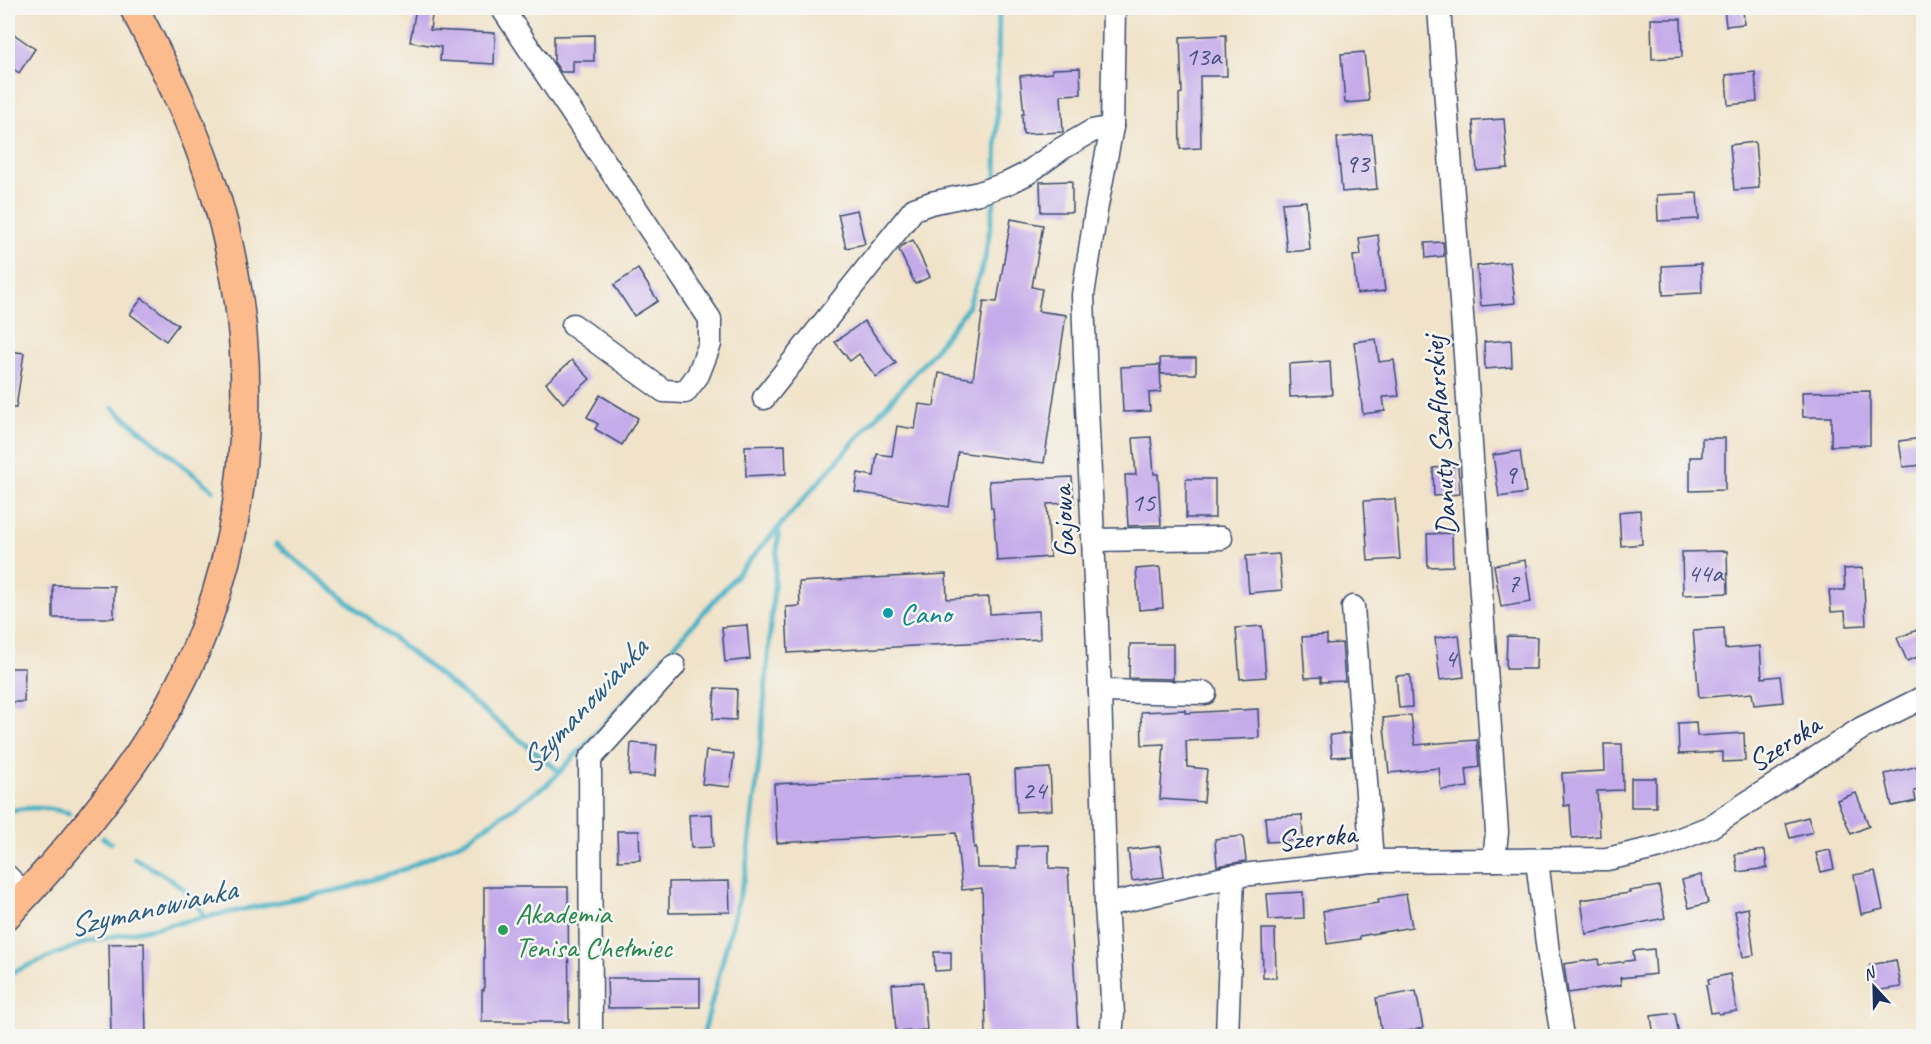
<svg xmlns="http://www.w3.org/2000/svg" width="1931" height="1044" viewBox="0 0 1931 1044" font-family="Caveat,sans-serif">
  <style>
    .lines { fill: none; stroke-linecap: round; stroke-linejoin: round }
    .stream { stroke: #46b1c4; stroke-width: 5 }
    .building { fill: #c4abea }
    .minor-casing { stroke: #3b4a6e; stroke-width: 25 }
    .major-casing { stroke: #3b4a6e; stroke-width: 31 }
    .minor { stroke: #fff; stroke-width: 22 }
    .major { stroke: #fbbb8c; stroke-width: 28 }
    .culture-dot { fill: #0f9aa8; stroke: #f6f6f2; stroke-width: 2 }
    .leisure-dot { fill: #2e9e5b; stroke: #f6f6f2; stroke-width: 2 }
    .labels { text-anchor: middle; stroke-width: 5; stroke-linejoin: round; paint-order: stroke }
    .number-label { font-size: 27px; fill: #454e81 }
    .street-label { font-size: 30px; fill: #1b2f5e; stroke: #f6f6f2 }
    .culture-label { font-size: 30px; fill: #0d838f; stroke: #f6f6f2; text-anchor: start }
    .leisure-label { font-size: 30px; fill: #27864d; stroke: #f6f6f2; text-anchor: start }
    .water-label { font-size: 32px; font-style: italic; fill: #2a5c82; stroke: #f6f6f2 }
  </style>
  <rect width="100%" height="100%" fill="#f6f6f2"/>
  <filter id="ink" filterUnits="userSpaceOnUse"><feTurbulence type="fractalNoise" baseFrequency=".0167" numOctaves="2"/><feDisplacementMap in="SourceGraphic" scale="12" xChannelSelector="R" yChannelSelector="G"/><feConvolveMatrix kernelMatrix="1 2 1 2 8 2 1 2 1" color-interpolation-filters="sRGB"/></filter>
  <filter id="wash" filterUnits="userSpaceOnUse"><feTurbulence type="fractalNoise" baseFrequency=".008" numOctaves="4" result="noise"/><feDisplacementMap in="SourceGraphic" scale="24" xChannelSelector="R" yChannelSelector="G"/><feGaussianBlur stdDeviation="1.35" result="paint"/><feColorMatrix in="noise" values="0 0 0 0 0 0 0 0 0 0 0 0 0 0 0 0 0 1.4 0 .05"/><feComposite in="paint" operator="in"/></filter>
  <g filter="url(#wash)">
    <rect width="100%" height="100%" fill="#f0e3c9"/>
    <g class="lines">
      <!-- stream -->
      <g class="stream">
        <path d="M996 177 999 8"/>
        <path d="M113 408 213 490"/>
        <path d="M276 544 560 772"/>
        <path d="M8 811C29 806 48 807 69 813"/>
        <path d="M103 838 111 843"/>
        <path d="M134 858C154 870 179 881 194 900 198 905 201 911 205 917"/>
        <path d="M8 977 15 971 86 942 347 888 405 869 466 840 548 784 604 725 930 356 968 307 985 259 994 203"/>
        <path d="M703 1036 746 870 759 763 779 527"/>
      </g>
    </g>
    <g id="blocks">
      <!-- building -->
      <g class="building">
        <path d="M416 8H433L430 30 495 33 494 64 440 61 441 47 410 42Z"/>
        <path d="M1724 8H1743L1744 24 1726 26Z"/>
        <path d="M1651 19H1681L1682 57 1652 59Z"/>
        <path d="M8 30 35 49 19 73 8 65Z"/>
        <path d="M594 35V61H573V72H561L554 62V36Z"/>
        <path d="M1226 35 1227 76H1200L1201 148 1180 149 1179 94 1182 93 1180 37Z"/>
        <path d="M1364 52 1369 101 1345 103 1341 54Z"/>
        <path d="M1080 68 1081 94 1061 95 1063 132 1023 134 1022 114H1024L1020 76 1052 73V69Z"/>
        <path d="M1755 72 1757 102 1728 105 1726 75Z"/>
        <path d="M1504 119 1508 168 1477 171 1473 121Z"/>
        <path d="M1372 134 1377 189 1342 192 1337 138Z"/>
        <path d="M1755 142 1759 188 1734 190 1730 145Z"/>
        <path d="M1072 181V212H1041L1040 182Z"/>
        <path d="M1697 193 1699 219 1658 221 1657 195Z"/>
        <path d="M1306 201 1310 250 1287 252 1282 203Z"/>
        <path d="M857 210 865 244 846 248 838 214Z"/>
        <path d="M1011 219 1043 225 1032 287 1042 289 1038 311 1066 315 1044 463 958 452 949 507 855 492 858 473 874 476 877 454 892 456 897 426 915 429 919 404 934 406 939 373 973 379 984 301 997 302Z"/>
        <path d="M1378 235 1385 291 1357 294 1353 256 1361 255 1359 238Z"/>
        <path d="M913 240 930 277 915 284 899 250 903 245Z"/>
        <path d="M1443 242 1444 256 1426 258 1425 243Z"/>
        <path d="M1510 262 1515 303 1481 306 1477 266Z"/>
        <path d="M1701 264 1702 293 1663 295 1662 266Z"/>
        <path d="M638 269 658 301 634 316 614 285Z"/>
        <path d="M142 298 178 325 166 341 130 314Z"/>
        <path d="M864 321 896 363 876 377 859 354 850 361 835 342Z"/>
        <path d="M1376 339 1379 362 1394 360 1399 396 1383 397 1385 411 1363 414 1354 342Z"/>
        <path d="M1511 340 1512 367 1485 369 1484 342Z"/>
        <path d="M8 351 24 353 16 408H8Z"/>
        <path d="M1160 358H1196V374H1161Z"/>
        <path d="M572 360 590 379 563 403 546 383Z"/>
        <path d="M1330 361 1332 395 1290 397 1289 364Z"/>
        <path d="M1160 365 1161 392 1149 393 1150 411 1123 412 1121 367Z"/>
        <path d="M1870 391V445L1831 446V417H1803L1802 392Z"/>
        <path d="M600 395 638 418 622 445 595 429 598 424 587 417Z"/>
        <path d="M1151 437 1154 474H1158L1161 525 1128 526 1125 475H1136L1133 438Z"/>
        <path d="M1702 438H1725V490L1690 491V457H1702Z"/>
        <path d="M1923 438V465L1903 467 1899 441Z"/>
        <path d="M785 445 786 474 746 476 745 446Z"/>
        <path d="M1520 451 1526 493 1499 497 1493 455Z"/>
        <path d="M1458 466 1460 494 1434 496 1433 468Z"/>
        <path d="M1072 477 1074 503 1047 504 1050 557 997 561 993 508H991L989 481Z"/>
        <rect x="1186" y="479" width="29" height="39"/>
        <path d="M1395 499 1400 559 1368 561 1364 501Z"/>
        <path d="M1640 510 1642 544 1621 546 1619 512Z"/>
        <path d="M1452 533 1453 566 1428 567 1427 534Z"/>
        <path d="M1727 551 1728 593 1683 595 1682 552Z"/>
        <path d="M1279 554 1282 590 1249 593 1246 556Z"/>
        <path d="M1525 560 1531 602 1501 607 1494 565Z"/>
        <path d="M1160 567 1163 608 1139 610 1136 569Z"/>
        <path d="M1863 568 1866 625 1846 626 1845 611 1831 612 1829 590H1845L1844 569Z"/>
        <path d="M946 574 947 599 989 597 990 614 1039 611 1040 639 788 653 786 607 800 606 799 582Z"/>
        <path d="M53 585 114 586V618H53Z"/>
        <path d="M747 625 750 659 725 662 722 627Z"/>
        <path d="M1262 626 1266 677 1240 679 1236 628Z"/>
        <path d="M1724 628 1725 649 1760 646 1762 678 1780 676 1783 702 1754 705 1752 693 1699 698 1693 630Z"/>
        <path d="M1920 629 1923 637V655L1907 661 1897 638Z"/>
        <path d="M1327 635V644L1342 643 1345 681 1321 682V677L1305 678 1302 637Z"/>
        <path d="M1459 635 1464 677 1440 680 1435 638Z"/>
        <path d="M1507 636 1537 637 1536 669H1506Z"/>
        <path d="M1130 644H1173V679L1129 678Z"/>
        <path d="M8 668H25L24 702H8Z"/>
        <path d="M1410 675 1412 707 1399 708 1396 676Z"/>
        <path d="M715 688 737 689 736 720 713 719Z"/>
        <path d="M1258 709 1259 738 1186 741 1187 767 1207 769 1204 802 1160 799 1164 744 1142 745 1141 712 1185 710V713Z"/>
        <path d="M1411 715 1415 745 1477 740 1479 767 1466 769 1468 787 1441 790 1439 768 1389 773 1383 718Z"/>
        <path d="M1696 722 1697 736 1744 733 1745 761 1723 762V752L1679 754 1678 723Z"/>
        <path d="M1349 733 1351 756 1332 757 1330 735Z"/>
        <path d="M631 743 657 745 655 776 629 775Z"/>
        <path d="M1604 744H1622L1623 790 1597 791 1600 836 1572 838 1570 805 1564 806 1562 773 1605 771Z"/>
        <path d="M706 751 734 754 730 787 702 784Z"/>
        <path d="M1923 765V790L1914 791 1916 801 1892 806 1885 774Z"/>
        <path d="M1050 768 1052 810 1017 812 1015 770Z"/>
        <path d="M970 774 974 848 976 847 977 868H1017V846L1049 845V868L1068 869 1078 1035H986L982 888 962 890 956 833 777 843 774 784Z"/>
        <rect x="1631" y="778" width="25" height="29"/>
        <path d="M1856 793 1869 826 1851 834 1837 800Z"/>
        <path d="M712 814 713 847 691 848 689 815Z"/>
        <path d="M1302 815 1303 840 1267 842 1265 817Z"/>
        <path d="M1808 817 1813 832 1790 838 1786 823Z"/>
        <path d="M617 831H639L640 860 618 861Z"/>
        <path d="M1243 836 1246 861 1217 866 1215 839Z"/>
        <path d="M1160 846 1164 877 1132 881 1128 850Z"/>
        <path d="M1765 850 1767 868 1738 872 1735 854Z"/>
        <path d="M1830 850 1834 869 1821 872 1816 853Z"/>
        <path d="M1875 871 1883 909 1861 914 1854 875Z"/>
        <path d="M1701 875 1708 903 1689 908 1682 880Z"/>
        <path d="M729 881 730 912 669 913V882Z"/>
        <path d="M1659 886 1665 918 1586 934 1581 900 1630 893 1629 891Z"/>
        <path d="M484 887H568L569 1022H482V990H484Z"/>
        <path d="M1303 892 1304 918 1269 920 1267 894Z"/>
        <path d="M1406 894 1412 927 1360 936V939L1327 944 1323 911 1379 903 1378 899Z"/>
        <path d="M1748 908 1754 955 1743 957 1735 911Z"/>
        <path d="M1262 929H1275L1276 978H1263Z"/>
        <path d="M144 943 146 1036H111L109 944Z"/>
        <path d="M1654 949 1656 974 1620 978 1621 985 1568 993 1564 964 1598 959 1599 965 1634 960 1633 951Z"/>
        <path d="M934 952H951V970L935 971Z"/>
        <path d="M1896 960 1901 987 1875 991 1870 965Z"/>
        <path d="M1730 974 1737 1011 1719 1014 1718 1012 1711 1013 1706 985 1709 984 1708 979Z"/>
        <path d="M607 978H700V1007L608 1008Z"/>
        <path d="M923 982 927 1030 896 1032 892 984Z"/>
        <path d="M1416 991 1423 1028 1382 1036 1376 998Z"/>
        <path d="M1675 1013 1679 1036H1654L1651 1016Z"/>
      </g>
    </g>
  </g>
  <g filter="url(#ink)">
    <use href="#blocks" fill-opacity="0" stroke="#3b4a6e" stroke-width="1.5"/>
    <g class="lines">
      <defs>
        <g id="minor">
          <path d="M502 8 710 319V344L698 375 685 392 664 391 573 325"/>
          <path d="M1439 8 1465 355 1497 832 1494 860"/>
          <path d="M764 398 914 209 931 203 979 193 1008 183 1026 174 1061 149 1092 131 1112 127"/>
          <path d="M1094 540 1221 538"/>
          <path d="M1353 607 1372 861"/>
          <path d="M1100 691 1205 693"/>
          <path d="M1537 860 1548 952 1562 1036"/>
          <path d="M8 877 26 895"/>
          <path d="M1106 905 1233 876 1372 861 1607 859 1660 847 1710 827 1862 728 1924 697"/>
          <path d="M591 1036 590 759 674 666"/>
          <path d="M1111 1036 1113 1014 1106 905 1100 691 1086 386 1083 295 1096 211 1112 127 1114 8"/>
          <path d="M1227 1036 1233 876"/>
        </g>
        <path id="major" d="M8 914C62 857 112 798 154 731 253 571 269 368 214 190 194 126 165 67 134 8"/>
      </defs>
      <!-- minor casing -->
      <use href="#minor" class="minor-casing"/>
      <!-- major casing -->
      <use href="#major" class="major-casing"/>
      <!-- minor -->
      <use href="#minor" class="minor"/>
      <!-- major -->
      <use href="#major" class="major"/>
    </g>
  </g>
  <!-- markers -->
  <circle class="culture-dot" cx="888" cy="613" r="6"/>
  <circle class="leisure-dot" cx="503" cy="930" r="6"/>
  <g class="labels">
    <!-- number labels -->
    <g class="number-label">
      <text x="1203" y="65">13a</text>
      <text x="1357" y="172">93</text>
      <text x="1510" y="483">9</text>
      <text x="1143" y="511">15</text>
      <text x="1705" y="582">44a</text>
      <text x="1513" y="592">7</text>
      <text x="1450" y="667">4</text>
      <text x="1034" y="799">24</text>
    </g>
    <!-- street labels -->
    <g class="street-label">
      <text transform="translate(1440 436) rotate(-94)" y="10">Danuty Szaflarskiej</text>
      <text transform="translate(1063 522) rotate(-93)" y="10">Gajowa</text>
      <text transform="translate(1784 743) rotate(-33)" y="10">Szeroka</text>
      <text transform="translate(1317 837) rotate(-6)" y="10">Szeroka</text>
    </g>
    <!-- culture labels -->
    <g class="culture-label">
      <text x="900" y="623">Cano</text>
    </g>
    <!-- leisure labels -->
    <g class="leisure-label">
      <text x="515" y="923">Akademia<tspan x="515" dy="34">Tenisa Chełmiec</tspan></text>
    </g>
    <!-- water labels -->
    <g class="water-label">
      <text transform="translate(583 705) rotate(-47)" y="11">Szymanowianka</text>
      <text transform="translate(152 907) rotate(-13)" y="11">Szymanowianka</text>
    </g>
  </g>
  <!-- margin -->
  <rect width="1931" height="1044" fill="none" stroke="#f6f6f2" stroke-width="30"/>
  <!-- north arrow -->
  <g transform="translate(1874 987) rotate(338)" stroke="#f6f6f2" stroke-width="4.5" paint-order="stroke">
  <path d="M0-4.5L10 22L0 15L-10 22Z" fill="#1b2f5e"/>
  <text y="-9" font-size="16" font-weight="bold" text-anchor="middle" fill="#1b2f5e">N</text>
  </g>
</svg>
